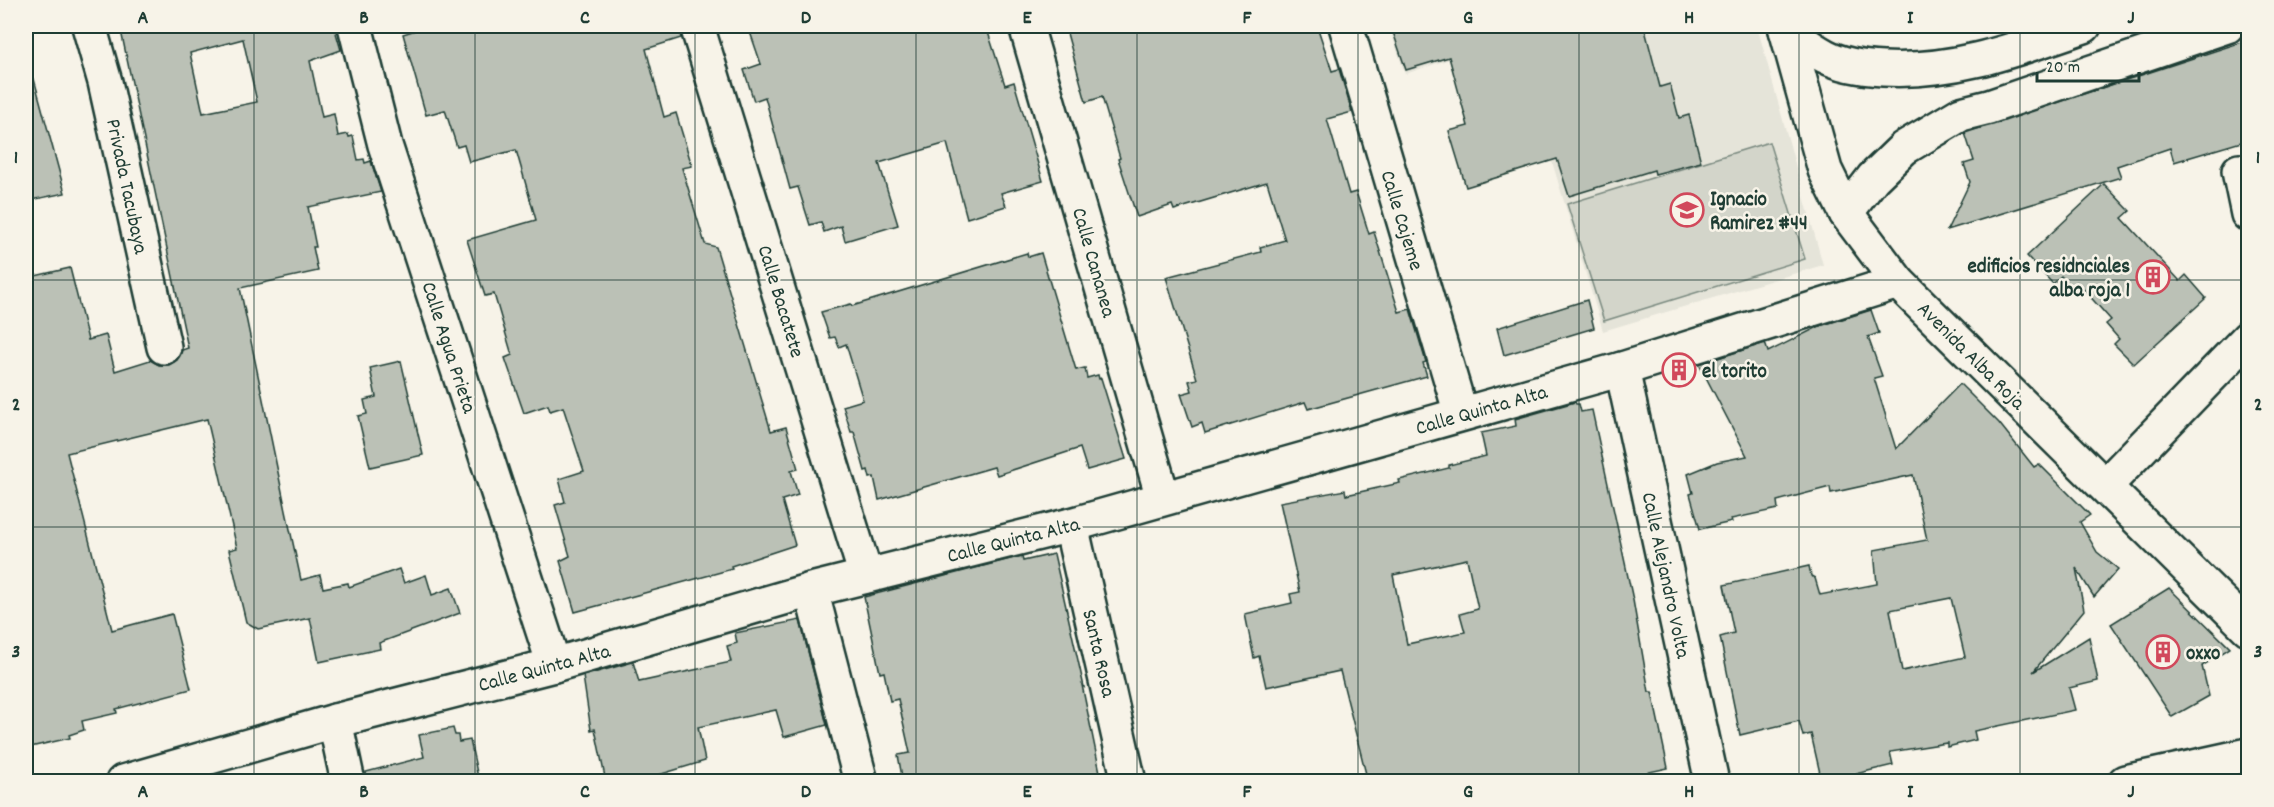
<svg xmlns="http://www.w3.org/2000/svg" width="2274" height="807" viewBox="0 0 2274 807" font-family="Dekko,sans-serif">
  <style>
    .built { fill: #e5e4d9 }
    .green { fill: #d3d5ca; stroke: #79897f; stroke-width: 1.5 }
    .building { fill: #bbc1b6; stroke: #1f3d34; stroke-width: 1.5; fill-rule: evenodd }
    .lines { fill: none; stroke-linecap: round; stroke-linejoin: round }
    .minor-casing { stroke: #1f3d34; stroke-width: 38 }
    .major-casing { stroke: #1f3d34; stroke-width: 38 }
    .minor { stroke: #f7f3e8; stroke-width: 33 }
    .major { stroke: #f7f3e8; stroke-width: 33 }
    .grid { fill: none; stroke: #1f3d34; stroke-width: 1.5; stroke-opacity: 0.55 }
    .labels { text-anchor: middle; stroke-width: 5; stroke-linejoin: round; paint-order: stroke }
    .street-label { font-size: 21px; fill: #1f3d34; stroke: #f7f3e8 }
    .poi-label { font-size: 21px; font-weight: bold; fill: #1f3d34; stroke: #f7f3e8; text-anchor: start }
    .neatline { fill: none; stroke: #1f3d34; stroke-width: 2 }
    .grid-label { font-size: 20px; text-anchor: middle; font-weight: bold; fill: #1f3d34 }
  </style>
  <rect width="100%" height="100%" fill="#f7f3e8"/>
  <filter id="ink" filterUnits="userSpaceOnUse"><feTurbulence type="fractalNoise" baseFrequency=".0167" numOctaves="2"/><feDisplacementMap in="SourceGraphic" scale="12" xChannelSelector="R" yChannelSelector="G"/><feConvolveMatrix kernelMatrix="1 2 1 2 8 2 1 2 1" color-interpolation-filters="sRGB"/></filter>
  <g filter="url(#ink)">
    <!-- built -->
    <path class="built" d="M1389 26H1757L1823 265 1603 331 1550 155 1522 35 1405 74Z"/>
    <!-- green -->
    <path class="green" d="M1769 142 1805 259 1604 321 1567 204Z"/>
    <!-- building -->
    <g class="building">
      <path d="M120 26H334L341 50 310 61 322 117 334 114 338 136 348 134 349 137 353 136 358 160 364 159 365 163 371 161 381 192 308 207 316 247H313L318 271 240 288 286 511 301 580 320 575 323 588 348 583 349 587 399 569 404 583 426 575 432 595 451 588 460 613 379 643 380 649 319 662 310 618 258 629 246 622 229 550 237 548 207 419 67 453 112 630 172 614 191 689 116 709 117 713 82 721 84 730 69 735 70 738 26 748V278L70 268 88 340 106 335 115 371 150 360 159 365H169L177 360 182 350 188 348ZM243 39 257 102 203 113 190 53Z"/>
      <path d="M415 26H679L681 38 646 49 664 117 676 113 692 166 682 168 705 244 716 247 771 431 786 427 798 469 791 471 798 495 782 500 795 545 731 566 732 569 575 612 560 561 570 556 555 505 565 502 559 479 584 471 563 407 550 411 548 405 524 413 505 358 512 355 494 294 485 296 467 240 536 220 516 150 469 162 464 145 457 147 445 110 426 115 403 34 416 30Z"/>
      <path d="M748 26H986L1005 85 1014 82 1043 181 1001 193 1006 206 967 218 947 143 879 163 898 225 845 241 841 226 824 232 821 222 810 225 798 187 790 189 765 97 754 101 744 70 761 64Z"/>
      <path d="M1065 26H1317L1332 71 1339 69 1352 112 1327 119 1349 194 1356 192 1369 234 1374 232 1399 312 1410 309 1426 362 1423 363 1427 376 1308 409 1305 402 1205 433 1202 423 1192 427 1181 394 1192 391 1189 381 1197 379 1166 277 1261 252 1260 247 1285 240 1267 182 1174 210 1172 205 1137 217 1118 159 1120 158 1102 97 1086 102Z"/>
      <path d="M1391 26H1644L1660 87 1670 84 1679 118 1689 115 1701 162 1655 174 1654 170 1569 196 1557 159 1466 187 1449 131 1468 126 1449 57 1406 70Z"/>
      <path d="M2248 40V140L2174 162 2170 148 2117 166 2121 177 1947 230 1970 182 1964 164 1974 161 1965 133Z"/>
      <path d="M34 79 65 193 26 201V80Z"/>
      <path d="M2104 184 2130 211 2122 218 2180 281 2186 275 2206 298 2134 364 2114 344 2119 339 2106 324 2111 320 2077 282 2072 287 2061 276 2053 284 2027 256Z"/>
      <path d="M1027 253 1028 257 1041 253 1076 370 1085 368 1087 378 1098 375 1099 379 1101 378 1126 459 1087 470 1080 448 997 475 994 467 879 500 874 477 870 478 868 470 865 471 854 432H851L843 406 863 400 846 344 839 347 835 337 830 338 821 312 851 304 852 306Z"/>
      <path d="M1587 300 1594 328 1504 355 1497 328Z"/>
      <path d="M1871 310 1879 333 1868 337 1882 376 1874 378 1896 449 1960 384 1999 423 2034 467 2039 464 2090 515 2080 522 2097 552 2118 569 2094 597 2076 568 2084 610 2033 672 2089 637 2098 681 2069 688 2075 710 1974 731 1976 740 1947 747V743L1890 752 1893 765 1822 782 1811 734 1803 736 1799 721 1740 735 1720 637 1734 633 1724 585 1809 566 1811 576 1815 578 1820 595 1877 584 1874 550 1927 540 1913 475 1831 493 1830 487 1777 501 1778 509 1731 519 1732 522 1700 529 1690 494 1693 493 1688 474 1717 462 1747 456 1699 364 1765 343 1768 352 1820 326ZM1951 598 1965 657 1902 671 1890 610Z"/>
      <path d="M401 361 423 455 370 467 358 416 367 414 364 400 376 397 370 368Z"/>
      <path d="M1575 402 1576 404H1579L1581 412 1592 410 1633 600 1649 692H1652L1668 768 1631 776 1633 782H1368L1340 671 1266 687 1259 656 1254 658 1245 614 1292 603 1290 594 1300 592 1280 502 1345 490 1346 495 1400 483 1399 480 1449 468V465L1486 456 1481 433 1516 426 1515 419ZM1467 559 1478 609 1460 614 1465 632 1407 644 1393 575Z"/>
      <path d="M1054 554 1084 687 1082 685 1102 782H903L898 755 910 753 898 699 890 701 884 672 880 673 864 597 1022 556 1023 561Z"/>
      <path d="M2169 588 2230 648 2202 666 2209 696 2172 717 2111 624Z"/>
      <path d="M800 620 827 725 784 737 776 710 698 727 705 761 635 782H606L595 729 591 730 583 676 633 662 639 682 731 662 727 646 737 643 735 633Z"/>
      <path d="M453 728 455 735H458L459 742 470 740 479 782H367L366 772 424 757 419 735Z"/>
    </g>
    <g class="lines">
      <defs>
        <g id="minor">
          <path d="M89 26 105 82 164 347"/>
          <path d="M355 26 385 145 554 665"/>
          <path d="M697 26 866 576"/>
          <path d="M1026 26 1163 498"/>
          <path d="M1346 26 1461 414"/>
          <path d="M1786 30C1799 39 1811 49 1825 56 1842 65 1864 68 1883 69 1955 73 2017 49 2084 26"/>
          <path d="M2239 171 2248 214"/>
          <path d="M1846 213 1873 178 1904 148 1961 114 1989 107 2227 26"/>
          <path d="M1622 369 1712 782"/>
          <path d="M2105 486 2248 338"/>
          <path d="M1071 525 1129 782"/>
          <path d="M811 590 861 782"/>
          <path d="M335 721 348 782"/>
          <path d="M123 782 335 721 554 665 811 590 1071 525 1622 369 1898 282"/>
          <path d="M2125 782 2248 755"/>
        </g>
        <path id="major" d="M1785 26 1825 170 1846 213 1898 282 2248 628"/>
      </defs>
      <!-- minor casing -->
      <use href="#minor" class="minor-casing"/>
      <!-- major casing -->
      <use href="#major" class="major-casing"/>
      <!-- minor -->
      <use href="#minor" class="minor"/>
      <!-- major -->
      <use href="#major" class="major"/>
    </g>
  </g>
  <!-- grid -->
  <path class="grid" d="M254 26V782M475 26V782M695 26V782M916 26V782M1137 26V782M1358 26V782M1579 26V782M1799 26V782M2020 26V782M26 280H2248M26 527H2248"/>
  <!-- icons -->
  <defs>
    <symbol id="school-ring" viewBox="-11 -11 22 22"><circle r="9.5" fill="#f7f3e8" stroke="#d1495b" stroke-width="1.5"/><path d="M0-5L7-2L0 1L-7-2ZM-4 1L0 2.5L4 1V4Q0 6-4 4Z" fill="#d1495b"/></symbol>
    <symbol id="building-ring" viewBox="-11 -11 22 22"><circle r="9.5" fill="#f7f3e8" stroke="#d1495b" stroke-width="1.5"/><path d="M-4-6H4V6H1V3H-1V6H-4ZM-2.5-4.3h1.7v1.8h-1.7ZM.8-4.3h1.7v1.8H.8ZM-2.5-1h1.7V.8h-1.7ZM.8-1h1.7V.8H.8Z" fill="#d1495b"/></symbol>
  </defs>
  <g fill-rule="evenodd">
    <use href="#school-ring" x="1668" y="191" width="38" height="38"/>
    <use href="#building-ring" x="2134" y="258" width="38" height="38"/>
    <use href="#building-ring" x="1660" y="351" width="38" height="38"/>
    <use href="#building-ring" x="2144" y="633" width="38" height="38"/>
  </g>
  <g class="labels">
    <!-- street labels -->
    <g class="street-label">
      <text transform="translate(128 186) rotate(78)" y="7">Privada Tacubaya</text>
      <text transform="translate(1403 220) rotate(73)" y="7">Calle Cajeme</text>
      <text transform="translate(1095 262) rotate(74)" y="7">Calle Cananea</text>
      <text transform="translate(782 301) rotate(73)" y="7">Calle Bacatete</text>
      <text transform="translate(450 347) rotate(72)" y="7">Calle Agua Prieta</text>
      <text transform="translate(1972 355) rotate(45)" y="7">Avenida Alba Roja</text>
      <text transform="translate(1481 409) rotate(-16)" y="7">Calle Quinta Alta</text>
      <text transform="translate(1013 539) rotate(-14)" y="7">Calle Quinta Alta</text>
      <text transform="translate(1667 575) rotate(78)" y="7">Calle Alejandro Volta</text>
      <text transform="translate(1100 653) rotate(77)" y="7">Santa Rosa</text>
      <text transform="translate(544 667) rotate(-15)" y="7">Calle Quinta Alta</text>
    </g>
    <!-- poi labels -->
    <g class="poi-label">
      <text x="1710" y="205">Ignacio<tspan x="1710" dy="24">Ramirez #44</tspan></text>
      <text x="2130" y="272" text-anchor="end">edificios residnciales<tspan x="2130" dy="24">alba roja 1</tspan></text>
      <text x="1702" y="377">el torito</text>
      <text x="2186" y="659">oxxo</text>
    </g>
  </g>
  <!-- margin -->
  <rect width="2274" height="807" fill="none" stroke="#f7f3e8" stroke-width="66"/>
  <!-- scale -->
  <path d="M2037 72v9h102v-9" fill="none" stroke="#1f3d34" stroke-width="3"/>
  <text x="2046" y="72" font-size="18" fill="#1f3d34" stroke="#f7f3e8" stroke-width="4.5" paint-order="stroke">20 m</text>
  <rect x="33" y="33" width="2208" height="741" class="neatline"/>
  <g class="grid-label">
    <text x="143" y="23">A</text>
    <text x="364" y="23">B</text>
    <text x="585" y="23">C</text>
    <text x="806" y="23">D</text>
    <text x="1027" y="23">E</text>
    <text x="1247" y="23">F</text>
    <text x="1468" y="23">G</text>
    <text x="1689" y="23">H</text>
    <text x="1910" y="23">I</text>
    <text x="2131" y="23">J</text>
    <text x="16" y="163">1</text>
    <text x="2258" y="163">1</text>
    <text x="16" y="410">2</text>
    <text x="2258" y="410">2</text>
    <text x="16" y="657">3</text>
    <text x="2258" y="657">3</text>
    <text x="143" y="797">A</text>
    <text x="364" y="797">B</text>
    <text x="585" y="797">C</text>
    <text x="806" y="797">D</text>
    <text x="1027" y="797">E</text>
    <text x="1247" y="797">F</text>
    <text x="1468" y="797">G</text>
    <text x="1689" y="797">H</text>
    <text x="1910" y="797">I</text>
    <text x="2131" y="797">J</text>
  </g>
</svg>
